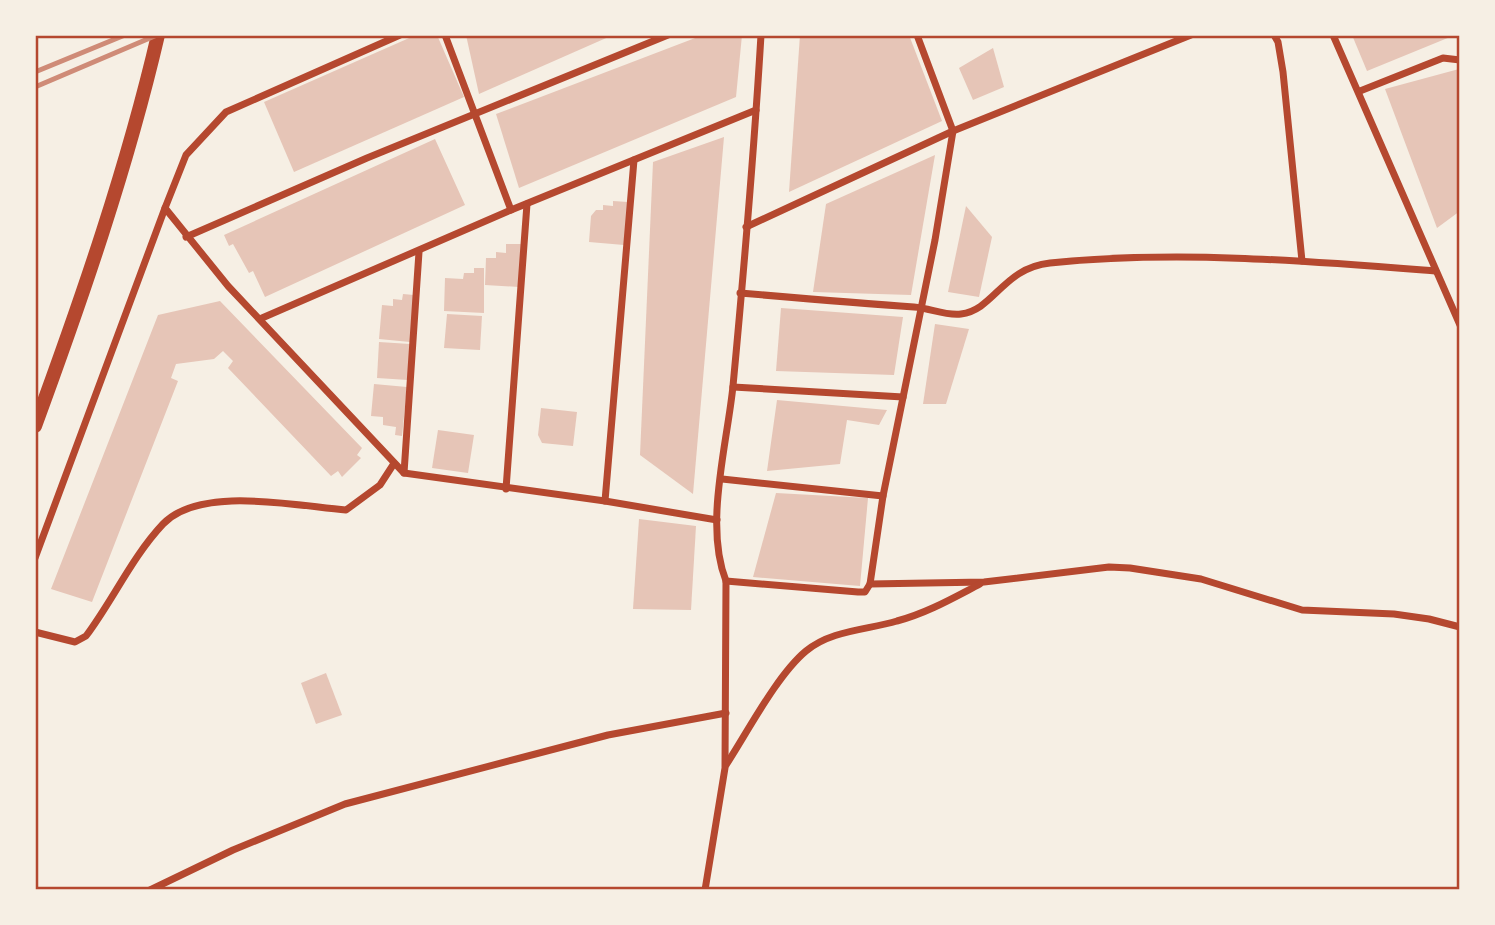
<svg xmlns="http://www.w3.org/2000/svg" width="1495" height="925" viewBox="0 0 1495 925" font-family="Barlow,sans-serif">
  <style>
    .building { fill: #e6c5b7 }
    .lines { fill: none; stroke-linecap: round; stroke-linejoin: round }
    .minor { stroke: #b5482f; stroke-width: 7 }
    .secondary { stroke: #b5482f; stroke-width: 14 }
    .rail { stroke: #cf8b77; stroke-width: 5 }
    .neatline { fill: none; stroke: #b5482f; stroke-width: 2.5 }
  </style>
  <rect width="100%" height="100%" fill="#f6efe4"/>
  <!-- building -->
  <g class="building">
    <path d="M416 35H437L464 97 294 172 264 102Z"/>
    <path d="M466 35H613L479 94Z"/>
    <path d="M703 35H742L736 97 519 188 496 114Z"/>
    <path d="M800 35H909L942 121 789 192Z"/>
    <path d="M1352 35H1455L1367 71Z"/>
    <path d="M993 48 1004 87 973 100 959 68Z"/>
    <path d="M1459 69 1460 211 1437 228 1385 89Z"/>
    <path d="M724 137 693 494 640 455 653 162Z"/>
    <path d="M435 139 465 205 265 297 253 271 249 273 233 244 229 246 224 235Z"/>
    <path d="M935 155 911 295 813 292 826 204Z"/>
    <path d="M613 201 628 202 624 245 589 242 591 216 596 210H603V205L613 206Z"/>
    <path d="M966 206 992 237 979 297 948 292Z"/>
    <path d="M506 244H521L519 287 485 285 486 258H496V252L506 253Z"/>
    <path d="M474 268H484V313L444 311 445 278 463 279 464 273H474Z"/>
    <path d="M403 294 414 295 410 342 379 339 382 305 393 306V299L402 300Z"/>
    <path d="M220 301 362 448 357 455 361 458 342 477 338 471 331 476 228 368 233 361 223 351 214 359 176 364 171 378 178 381 92 602 51 589 158 315Z"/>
    <path d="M781 308 903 317 894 375 776 371Z"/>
    <path d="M447 314 482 316 480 350 444 348Z"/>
    <path d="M935 324 969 329 946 404H923Z"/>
    <path d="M379 342 410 344 408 380 377 378Z"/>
    <path d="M374 384 407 387 402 436 395 435 396 427 383 425V417L371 416Z"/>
    <path d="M777 400 887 410 879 425 847 420 840 464 767 471Z"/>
    <path d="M541 408 577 412 573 446 542 443 538 435Z"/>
    <path d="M438 430 474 435 468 473 432 468Z"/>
    <path d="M776 493 868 498 860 586 753 577Z"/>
    <path d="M639 519 696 526 691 610 633 609Z"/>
    <path d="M326 673 342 715 316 724 301 683Z"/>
  </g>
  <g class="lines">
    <!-- minor -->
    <g class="minor">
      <path d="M400 35 226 112 186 155 165 208 228 286 404 473 605 501 717 520"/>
      <path d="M445 35 511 210"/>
      <path d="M1274 35 1278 42 1283 72 1302 261"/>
      <path d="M1333 35 1460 325"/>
      <path d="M1360 91 1443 58 1460 60"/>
      <path d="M746 227 953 131 1191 35"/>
      <path d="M186 237 367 158 668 35"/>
      <path d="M740 293C798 298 856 303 914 307 930 308 945 316 961 314 994 310 1003 268 1050 263 1178 250 1308 261 1435 271"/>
      <path d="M262 318 511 210 756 110"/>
      <path d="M733 387 903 397"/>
      <path d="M404 473 419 252"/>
      <path d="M722 479 883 496"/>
      <path d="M506 489 527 204"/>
      <path d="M605 501 634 160"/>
      <path d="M35 558 165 208"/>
      <path d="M726 581 858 592H865L870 584 883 496 935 240 953 131 917 35"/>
      <path d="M870 584 984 582 1109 567 1130 568 1201 579 1302 610 1394 614 1429 619 1460 627"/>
      <path d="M35 632 75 642 86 636C113 600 132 557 163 524 200 485 297 506 346 510L380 485 393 465"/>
      <path d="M726 765C747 733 777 675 806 651 831 630 867 630 897 621 927 613 953 598 980 584"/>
      <path d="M150 890 233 850 345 804 608 735 726 713"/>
      <path d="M705 890 725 768 726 581C704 525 727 445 733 386 744 269 754 152 761 35"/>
    </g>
    <!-- secondary -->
    <path class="secondary" d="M35 426C82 298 127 168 158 35"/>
    <!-- rail -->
    <g class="rail">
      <path d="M35 72 125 35"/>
      <path d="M35 87 157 35"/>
    </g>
  </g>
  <!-- border -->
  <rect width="1495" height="925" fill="none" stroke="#f6efe4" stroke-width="74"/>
  <rect x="37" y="37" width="1421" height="851" class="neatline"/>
</svg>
